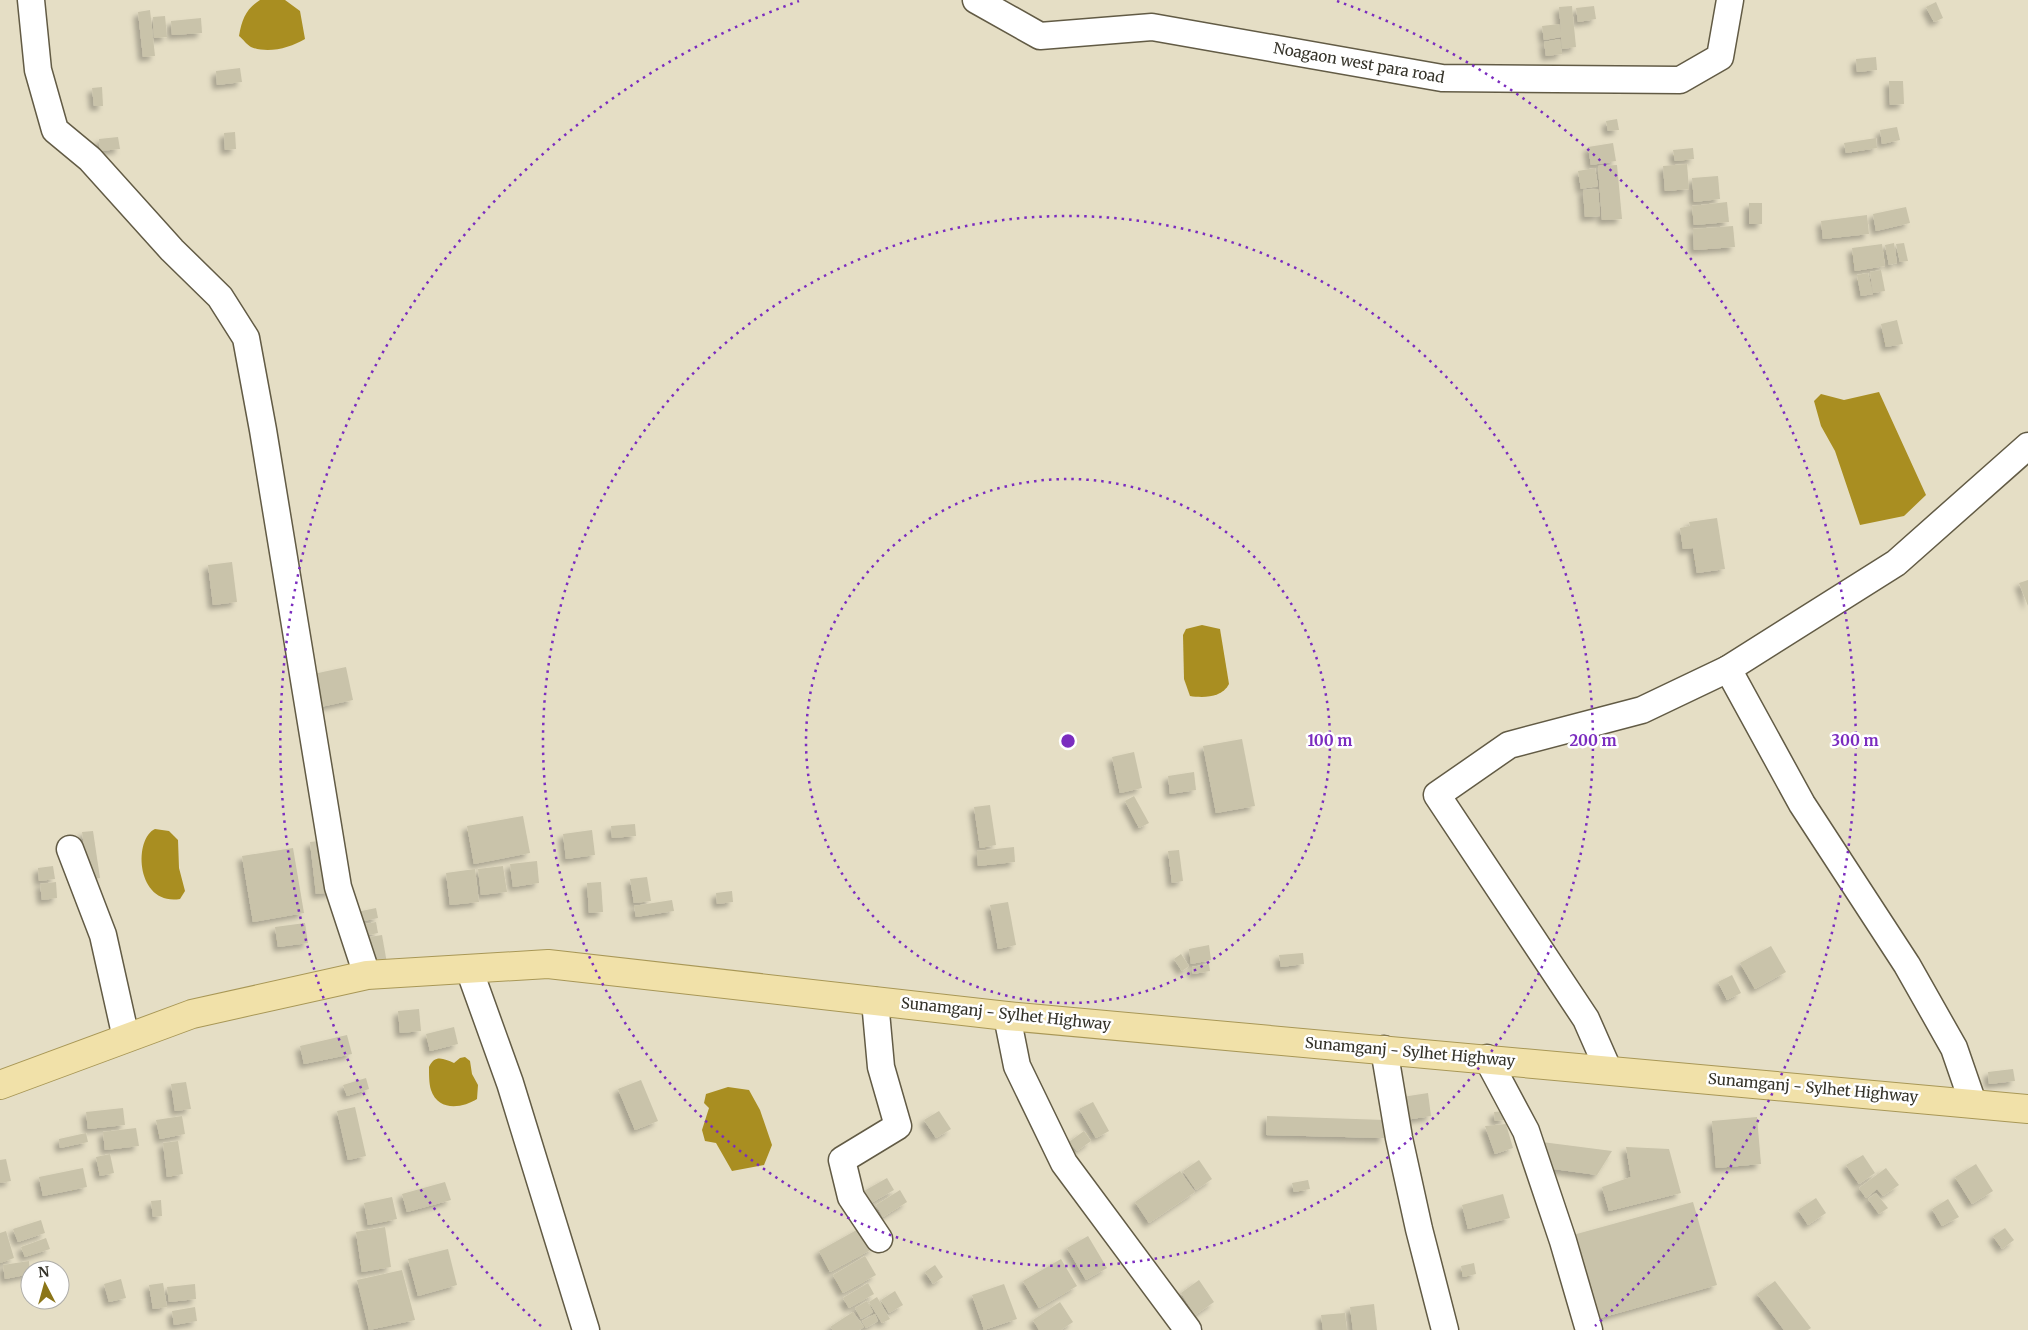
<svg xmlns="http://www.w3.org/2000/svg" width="2028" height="1330" viewBox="0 0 2028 1330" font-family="Merriweather,serif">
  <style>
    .water { fill: #a98e21 }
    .building { fill: #c9c3aa; filter: url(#shadow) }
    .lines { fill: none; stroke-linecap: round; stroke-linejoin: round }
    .minor-casing { stroke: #625b45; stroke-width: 29 }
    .major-casing { stroke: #a89756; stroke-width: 30 }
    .minor { stroke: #fff; stroke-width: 26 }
    .major { stroke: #f1e1a9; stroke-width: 28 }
    .ring { fill: none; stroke: #7b2cbf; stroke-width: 2.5; stroke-dasharray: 2.5 5 }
    .labels { text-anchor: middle; stroke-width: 5; stroke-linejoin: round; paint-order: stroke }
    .street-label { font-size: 15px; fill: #343228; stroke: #fff }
    .centre { fill: #7b2cbf; stroke: #fff; stroke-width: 2.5 }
    .ring-label { font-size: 15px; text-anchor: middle; font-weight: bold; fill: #7b2cbf; stroke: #fff; stroke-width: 5; stroke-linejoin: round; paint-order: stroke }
  </style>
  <defs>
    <filter id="shadow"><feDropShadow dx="-4.5" dy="4.5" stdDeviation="2.5" flood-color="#0004"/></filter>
  </defs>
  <rect width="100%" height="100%" fill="#e5dec5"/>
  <!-- water -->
  <g class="water">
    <path d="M260 0H285L300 11 305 39C290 48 268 54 251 47 247 45 243 39 239 36 242 19 246 9 260 0Z"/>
    <path d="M1879 392 1926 495 1904 516 1860 525 1835 451 1821 426 1814 401 1821 394 1844 400Z"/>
    <path d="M1202 625 1220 629 1229 684C1222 698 1203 698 1190 696L1184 679 1183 635 1186 629Z"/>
    <path d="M155 829 169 831 178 840 179 868 185 891 180 899C136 906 133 839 155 829Z"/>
    <path d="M465 1057 470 1061 472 1074 478 1085 477 1099C463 1108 438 1112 431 1090 429 1084 429 1074 429 1067 435 1054 444 1059 454 1063L460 1058Z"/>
    <path d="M728 1087 749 1090 760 1110 772 1145 764 1165 732 1171 716 1143 705 1141 702 1130 709 1108 704 1103 706 1094Z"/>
  </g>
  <!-- building -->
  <g class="building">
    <path d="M1936 2 1943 18 1934 22 1926 7Z"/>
    <path d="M1572 6 1576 47 1562 49 1561 37 1544 40 1542 26 1559 24 1561 32 1559 7Z"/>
    <path d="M1594 6 1596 19 1578 22 1576 8Z"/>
    <path d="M150 10 155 56 143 57 138 12Z"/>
    <path d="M165 16 167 37 154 38 153 17Z"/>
    <path d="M201 18 202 33 172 35 171 21Z"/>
    <path d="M1560 39 1562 54 1546 56 1544 42Z"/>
    <path d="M1876 57 1877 70 1857 72 1856 59Z"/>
    <path d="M240 68 242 82 217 85 216 71Z"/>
    <path d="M1889 81H1903L1904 104 1890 105Z"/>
    <path d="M102 87 103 106H94L92 88Z"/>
    <path d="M1617 119 1619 130 1608 131 1606 121Z"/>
    <path d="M1897 127 1900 140 1882 144 1880 130Z"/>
    <path d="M235 132 236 149 225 150 224 133Z"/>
    <path d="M118 137 120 149 100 151 99 139Z"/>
    <path d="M1876 138 1877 148 1846 153 1844 143Z"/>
    <path d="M1613 143 1616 161 1591 165 1588 147Z"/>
    <path d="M1693 148 1694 159 1675 161 1673 150Z"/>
    <path d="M1687 164 1689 189 1665 191 1663 166Z"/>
    <path d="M1617 165 1622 219 1602 220 1598 166Z"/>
    <path d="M1595 168 1598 186 1581 189 1578 171Z"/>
    <path d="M1718 176 1720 199 1694 202 1692 178Z"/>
    <path d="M1598 189 1600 216 1585 217 1583 190Z"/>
    <path d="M1727 202 1729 222 1694 225 1692 206Z"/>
    <rect x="1749" y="203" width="13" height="21"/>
    <path d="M1906 207 1910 223 1876 231 1873 214Z"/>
    <path d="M1867 215 1869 234 1823 239 1821 221Z"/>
    <path d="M1733 226 1735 247 1694 250 1693 229Z"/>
    <path d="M1894 243 1897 263 1889 265 1885 245Z"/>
    <path d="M1904 243 1908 261 1900 262 1896 244Z"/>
    <path d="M1882 244 1885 266 1855 271 1852 248Z"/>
    <path d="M1881 270 1885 291 1873 293 1870 272Z"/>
    <path d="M1868 273 1873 294 1861 296 1857 275Z"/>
    <path d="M1897 320 1903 344 1886 347 1881 324Z"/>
    <path d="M1717 518 1725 569 1697 573 1693 548 1683 549 1680 528 1690 526 1689 522Z"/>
    <path d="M232 562 237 602 213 605 208 565Z"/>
    <path d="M2028 580V606L2019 583Z"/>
    <path d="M346 667 353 700 316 708 309 675Z"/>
    <path d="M1242 739 1255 806 1216 813 1203 746Z"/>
    <path d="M1134 752 1142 788 1120 793 1112 757Z"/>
    <path d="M1194 772 1196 790 1170 794 1168 776Z"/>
    <path d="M1134 796 1149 823 1139 828 1125 801Z"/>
    <path d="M990 805 996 845 980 848 974 807Z"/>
    <path d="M523 816 530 853 474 864 467 826Z"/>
    <path d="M635 824 636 836 612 838 611 826Z"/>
    <path d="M592 830 595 855 566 859 563 834Z"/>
    <path d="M93 831 100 878 89 880 82 832Z"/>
    <path d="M328 840 333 892 316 894 310 842Z"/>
    <path d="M1014 847 1015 862 978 866 977 851Z"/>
    <path d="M293 848 304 913 253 922 242 856Z"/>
    <path d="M1179 850 1183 881 1172 883 1168 851Z"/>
    <path d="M537 861 539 883 513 887 510 864Z"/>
    <path d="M53 866 55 879 39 881 38 868Z"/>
    <path d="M503 866 507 892 481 895 478 869Z"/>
    <path d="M475 869 479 902 450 905 446 873Z"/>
    <path d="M647 877 651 901 634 903 630 879Z"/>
    <path d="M56 882 57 898 42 900 40 884Z"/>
    <path d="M601 882 603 912 589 913 587 883Z"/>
    <path d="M732 891 733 902 717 904 716 893Z"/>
    <path d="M672 900 674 911 636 917 634 906Z"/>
    <path d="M1008 902 1016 945 998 949 990 905Z"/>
    <path d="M376 908 378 918 359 922 357 912Z"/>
    <path d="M376 922 378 933 364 936 361 925Z"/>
    <path d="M305 923 308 943 278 947 275 927Z"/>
    <path d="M382 935 388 969 369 973 363 938Z"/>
    <path d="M1209 945 1211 960 1191 964 1189 949Z"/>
    <path d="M1771 946 1786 972 1755 989 1740 963Z"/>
    <path d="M1303 953 1304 964 1281 967 1279 955Z"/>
    <path d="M1181 954 1189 966 1182 971 1174 959Z"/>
    <path d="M1209 964 1210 971 1193 974 1192 967Z"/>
    <path d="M1732 975 1741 993 1727 1000 1718 982Z"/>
    <path d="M419 1009 421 1031 400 1033 398 1011Z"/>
    <path d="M454 1027 458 1044 430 1051 426 1034Z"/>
    <path d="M347 1035 352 1054 304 1064 300 1046Z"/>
    <path d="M2013 1069 2015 1081 1989 1084 1988 1072Z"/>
    <path d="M366 1078 369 1089 347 1096 343 1085Z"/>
    <path d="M641 1080 658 1121 635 1130 618 1089Z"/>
    <path d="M186 1082 191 1109 175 1111 171 1084Z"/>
    <path d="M1428 1093 1431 1116 1399 1121 1396 1098Z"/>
    <path d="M1093 1102 1109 1131 1096 1138 1079 1109Z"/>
    <path d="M355 1107 366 1156 348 1160 337 1111Z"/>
    <path d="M123 1108 125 1125 88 1129 86 1112Z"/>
    <path d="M939 1111 951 1129 936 1138 924 1120Z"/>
    <path d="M1505 1111V1120L1495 1121 1494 1112Z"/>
    <path d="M182 1116 185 1134 160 1139 156 1120Z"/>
    <path d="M1267 1116 1385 1120 1384 1138 1266 1135Z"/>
    <path d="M1757 1117 1761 1164 1716 1168 1712 1121Z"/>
    <path d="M1506 1124 1513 1148 1495 1154 1485 1126Z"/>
    <path d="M136 1128 139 1146 105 1150 103 1132Z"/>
    <path d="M1084 1131 1091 1141 1077 1151 1069 1142Z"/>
    <path d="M86 1133 88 1142 60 1148 59 1139Z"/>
    <path d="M178 1141 183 1174 167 1177 163 1143Z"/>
    <path d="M1542 1142 1612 1151 1597 1175 1539 1167Z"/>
    <path d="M1626 1147 1669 1149 1681 1193 1609 1211 1602 1187 1631 1177Z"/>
    <path d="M110 1154 114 1173 100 1176 96 1157Z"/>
    <path d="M1863 1155 1875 1173 1859 1184 1846 1165Z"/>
    <path d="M6 1159 11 1181 0 1183V1160Z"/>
    <path d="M1199 1160 1212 1179 1196 1190 1183 1171Z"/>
    <path d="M1976 1164 1993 1191 1972 1204 1955 1177Z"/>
    <path d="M83 1168 87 1187 43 1196 39 1177Z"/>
    <path d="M1886 1168 1899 1185 1883 1196 1877 1189 1866 1198 1859 1188Z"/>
    <path d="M1180 1171 1195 1192 1149 1223 1135 1202Z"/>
    <path d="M887 1178 894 1190 871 1203 864 1191Z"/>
    <path d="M1308 1180 1310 1189 1294 1192 1292 1183Z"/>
    <path d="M445 1182 451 1200 407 1212 402 1194Z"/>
    <path d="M900 1190 907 1202 883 1217 876 1205Z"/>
    <path d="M1876 1193 1888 1208 1879 1214 1868 1199Z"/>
    <path d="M1503 1194 1510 1218 1468 1229 1462 1205Z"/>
    <path d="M392 1197 397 1219 368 1225 364 1203Z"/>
    <path d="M1816 1198 1826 1213 1808 1225 1798 1210Z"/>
    <path d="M1948 1199 1959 1217 1942 1226 1932 1209Z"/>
    <path d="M161 1200 162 1216 153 1217 151 1201Z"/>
    <path d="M1693 1202 1717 1285 1597 1319 1573 1235Z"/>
    <path d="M41 1220 45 1233 18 1242 13 1229Z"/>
    <path d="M385 1227 391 1267 362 1272 356 1232Z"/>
    <path d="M862 1227 874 1248 830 1272 819 1251Z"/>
    <path d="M2005 1228 2014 1240 2002 1249 1993 1236Z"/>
    <path d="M6 1231 14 1258 0 1263V1233Z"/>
    <path d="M1088 1236 1107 1268 1086 1280 1067 1248Z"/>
    <path d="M46 1238 50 1249 25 1257 21 1247Z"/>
    <path d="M448 1249 457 1285 418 1296 408 1259Z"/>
    <path d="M865 1256 876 1275 843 1293 833 1275Z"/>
    <path d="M1061 1259 1077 1286 1039 1308 1023 1281Z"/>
    <path d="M29 1261 30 1274 5 1279 3 1265Z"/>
    <path d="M1474 1263 1476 1274 1463 1277 1461 1266Z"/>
    <path d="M935 1265 943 1277 933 1284 925 1272Z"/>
    <path d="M402 1270 415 1320 369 1330 357 1280Z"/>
    <path d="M121 1279 126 1298 109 1302 104 1284Z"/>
    <path d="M1199 1280 1214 1302 1195 1315 1181 1293Z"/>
    <path d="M1775 1281 1811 1328 1808 1330H1784L1757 1294Z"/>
    <path d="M163 1283 167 1307 153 1309 149 1285Z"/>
    <path d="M868 1283 874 1294 849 1308 843 1298Z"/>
    <path d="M195 1284 196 1299 169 1302 167 1287Z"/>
    <path d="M1004 1284 1017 1319 984 1330 972 1295Z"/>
    <path d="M895 1291 903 1305 889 1313 881 1300Z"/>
    <path d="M877 1297 890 1319 882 1323 869 1302Z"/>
    <path d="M867 1301 873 1312 861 1319 855 1308Z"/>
    <path d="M1060 1302 1073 1322 1061 1330H1039L1033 1320Z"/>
    <path d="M1374 1304 1377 1330H1353L1350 1307Z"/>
    <path d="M195 1307 197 1321 174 1325 172 1311Z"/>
    <path d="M853 1312 864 1327 859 1330H833L830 1327Z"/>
    <path d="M1345 1313 1347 1330H1323L1321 1315Z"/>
    <path d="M875 1314 878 1321 866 1328 862 1321Z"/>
  </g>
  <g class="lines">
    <defs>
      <g id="minor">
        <path d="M31 0 38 70 55 130 90 159 172 250 220 297 246 338 263 430 338 887 367 975"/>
        <path d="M976 0 1040 36 1152 27 1442 78 1680 80 1720 57 1730 0"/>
        <path d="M70 849 103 935 126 1038"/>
        <path d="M469 969 510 1083 586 1330"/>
        <path d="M875 1001 881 1067 898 1126 842 1160 851 1197 879 1239"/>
        <path d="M1007 1016 1017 1066 1064 1163 1188 1330"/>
        <path d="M1384 1049 1399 1138 1419 1229 1445 1330"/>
        <path d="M1487 1058 1526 1131 1563 1241 1589 1330"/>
        <path d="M1608 1069 1586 1019 1437 795 1509 745 1642 710 1728 669"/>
        <path d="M1973 1103 1954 1048 1907 965 1802 804 1728 669 1896 563 2028 446"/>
      </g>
      <path id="major" d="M0 1085 192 1014 367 975 548 964 1007 1016 2028 1109"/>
    </defs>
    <!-- minor casing -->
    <use href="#minor" class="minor-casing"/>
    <!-- major casing -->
    <use href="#major" class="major-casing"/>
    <!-- minor -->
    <use href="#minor" class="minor"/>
    <!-- major -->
    <use href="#major" class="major"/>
  </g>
  <!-- distance rings -->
  <g class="ring">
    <circle cx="1068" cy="741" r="262"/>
    <circle cx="1068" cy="741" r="525"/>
    <path d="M541 1326A787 787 0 0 1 799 1M1337 1A787 787 0 0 1 1595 1326"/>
  </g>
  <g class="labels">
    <!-- street labels -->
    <g class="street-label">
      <text transform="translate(1359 63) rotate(10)" y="5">Noagaon west para road</text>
      <text transform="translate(1006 1014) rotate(6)" y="5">Sunamganj - Sylhet Highway</text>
      <text transform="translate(1410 1052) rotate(5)" y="5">Sunamganj - Sylhet Highway</text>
      <text transform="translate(1813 1088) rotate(5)" y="5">Sunamganj - Sylhet Highway</text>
    </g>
  </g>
  <circle cx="1068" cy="741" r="8" class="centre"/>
  <g class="ring-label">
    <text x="1330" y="746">100 m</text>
    <text x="1593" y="746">200 m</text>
    <text x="1855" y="746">300 m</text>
  </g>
  <!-- north arrow -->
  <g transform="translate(45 1285) rotate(354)"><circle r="24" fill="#ffffff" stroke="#aeada9"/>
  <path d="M0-4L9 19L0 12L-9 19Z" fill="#8b7518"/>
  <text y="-8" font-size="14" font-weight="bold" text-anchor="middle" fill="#343228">N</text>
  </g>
</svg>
